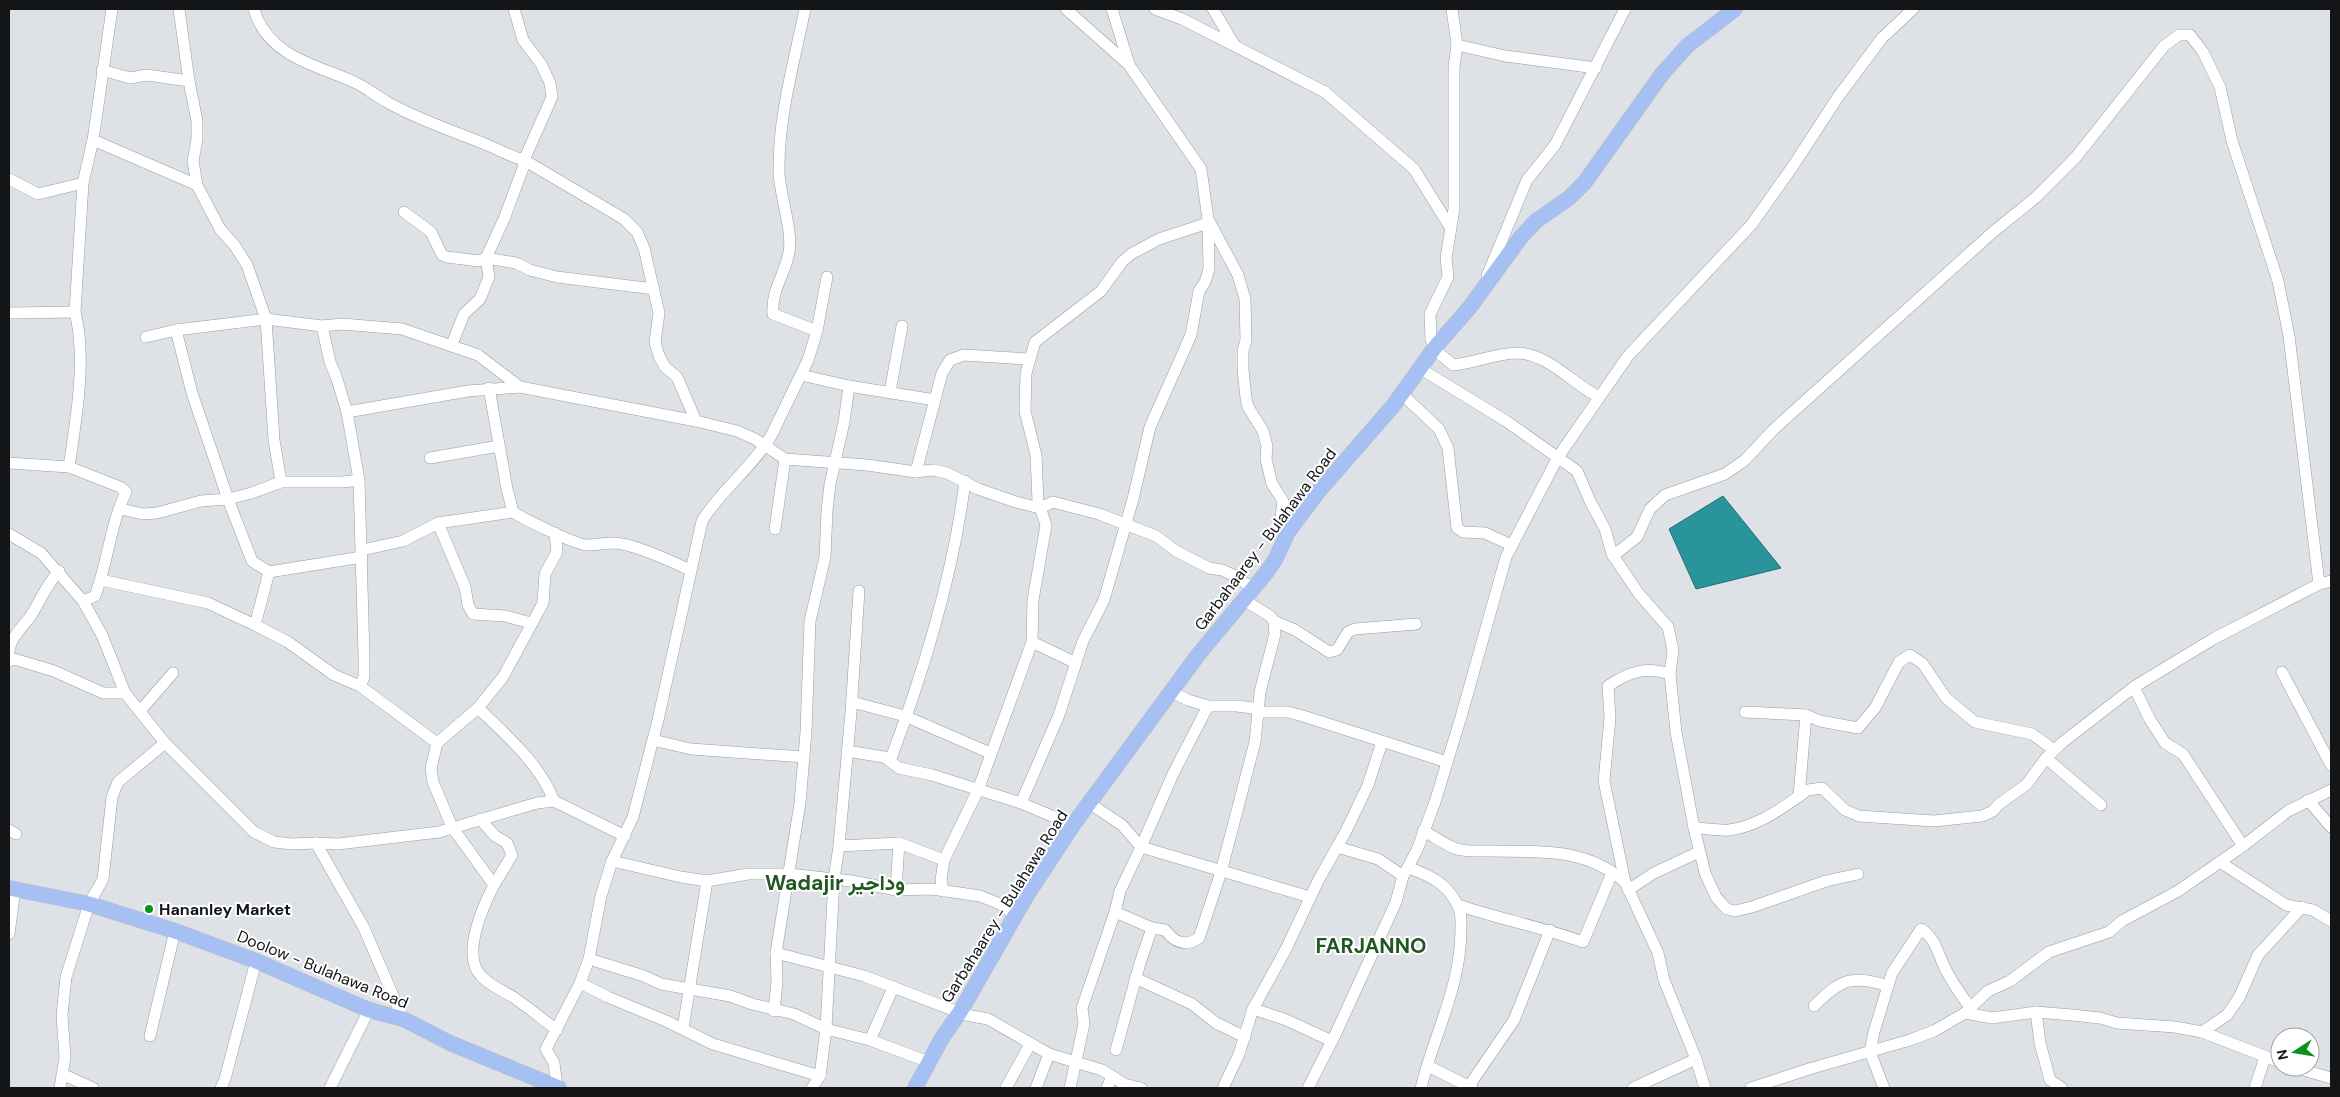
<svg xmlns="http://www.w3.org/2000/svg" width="2340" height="1097" viewBox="0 0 2340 1097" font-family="'DM Sans',Vazirmatn,sans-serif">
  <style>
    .water { fill: #2a949d; stroke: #236e74 }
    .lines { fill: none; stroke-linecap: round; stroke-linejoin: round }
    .minor-casing { stroke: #999da0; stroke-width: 12 }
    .major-casing { stroke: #bdbdbe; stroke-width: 16 }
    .minor { stroke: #fff; stroke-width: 11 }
    .major { stroke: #a7c0f4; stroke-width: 15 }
    .poi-dot { fill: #0c9020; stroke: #fff; stroke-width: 2 }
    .labels { text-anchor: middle; stroke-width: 4; stroke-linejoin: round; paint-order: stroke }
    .street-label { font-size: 16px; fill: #131516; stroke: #fff }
    .poi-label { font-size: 16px; font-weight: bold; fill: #131516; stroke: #fff; text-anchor: start }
    .district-label { font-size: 21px; font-weight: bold; fill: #215723; stroke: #fff }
  </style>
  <rect width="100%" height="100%" fill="#dee2e6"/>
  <!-- water -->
  <path class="water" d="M1723 496 1781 568 1696 589 1669 529Z"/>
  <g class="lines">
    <defs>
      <g id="minor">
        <path d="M179 9 189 81"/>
        <path d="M254 9C259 28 271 42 288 53 309 66 332 72 354 82 366 87 376 96 387 102 420 121 457 132 492 147 503 152 512 157 524 160L523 168 504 219 486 258 489 277 480 299 464 314 452 344"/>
        <path d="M514 9 523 40 541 64 550 83 552 97 524 160 624 219 637 232 644 248 659 313 655 342 659 356 665 367 677 377 696 421"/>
        <path d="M805 9C794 63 778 117 779 173 780 196 793 231 789 252 785 275 771 290 773 314L817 331"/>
        <path d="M1066 9 1129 65 1201 169 1208 219 1238 275 1245 299 1246 340 1243 351V370L1246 398 1248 407 1263 431 1267 446 1266 459 1272 484 1283 501 1281 517 1288 532"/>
        <path d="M1112 9 1129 64"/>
        <path d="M1155 9 1182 19 1325 92 1414 169 1450 227"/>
        <path d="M1213 9 1235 46"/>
        <path d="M1457 45 1505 56 1596 68"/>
        <path d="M102 70 130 78 147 75 189 81 197 121V139L193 161 197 185 220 229 235 246 247 265 266 319 274 440 281 482"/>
        <path d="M93 140 197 185"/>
        <path d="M9 179 38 194 83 183"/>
        <path d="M404 212 431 232 442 255 447 257 479 261 486 258 516 263 530 270 557 277 654 289"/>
        <path d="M1487 276 1527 180 1555 145 1625 9"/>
        <path d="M9 313 75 312"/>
        <path d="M322 326 330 362 336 376 347 412 359 480 364 656V677L360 686"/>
        <path d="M176 330 192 393 228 499 252 561 269 572 255 625"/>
        <path d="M146 337 176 330 266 319 322 326 342 324 402 329 478 355 520 387"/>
        <path d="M1436 346 1431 340 1430 314 1448 277 1446 258 1454 209V67L1457 45 1452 9"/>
        <path d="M1434 349 1453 365C1475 363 1496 353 1518 353 1548 354 1573 384 1599 397"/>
        <path d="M1421 369 1506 421 1577 471 1590 501 1605 529 1612 554 1639 594 1668 627 1673 650 1670 674 1676 732 1694 828 1705 873 1716 897 1722 904 1727 909 1735 911 1752 907 1826 881 1858 874"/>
        <path d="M801 375 849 386 935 400"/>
        <path d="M489 388 507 489 513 512C524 519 576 545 587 545 596 545 605 543 614 543 635 544 671 561 690 570"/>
        <path d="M890 392 902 326"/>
        <path d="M1402 394 1439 429 1448 448 1457 528 1463 532 1485 533 1511 545"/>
        <path d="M347 412 468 391 520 387 696 421 737 431 755 439 785 459 867 465 916 472 933 470 947 473 978 489 1016 502 1040 508 1053 502 1099 514 1156 536 1176 551 1209 568 1222 570 1235 576 1254 589"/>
        <path d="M430 458 499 446"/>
        <path d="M9 463 69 467 120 487 126 492C110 525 108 562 95 596L83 601"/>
        <path d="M69 467C76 419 87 359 75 312L83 183 93 140 112 9"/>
        <path d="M916 472 942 373 950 360 964 355 1028 359"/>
        <path d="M121 509 143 514 157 513 201 501 228 499 252 493 281 482H343L359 480"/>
        <path d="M438 523 465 587 468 605 473 614 505 616 531 623"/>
        <path d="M775 529 785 459"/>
        <path d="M9 534 41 553 83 601 102 635 125 693 165 743 254 832 274 842 292 844 316 843 364 928 403 1019"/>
        <path d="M362 550 403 541 438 523 513 512"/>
        <path d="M1613 556 1637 537 1650 509 1665 495 1725 474 1745 460 1774 429 1993 232 2035 198 2076 157 2164 46 2179 35H2190L2203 52 2220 87 2232 141 2278 281 2289 336 2319 584"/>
        <path d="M269 572 362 557"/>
        <path d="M101 580 208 603 255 625 288 642 334 675 360 686 437 743 431 768 433 782 452 827 494 885C483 906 461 955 481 976 489 985 503 991 513 997 528 1007 542 1019 557 1030"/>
        <path d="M1274 621 1295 630 1329 652 1337 650 1348 632 1355 629 1416 624"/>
        <path d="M1032 642 1076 663"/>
        <path d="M9 651C11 636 24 626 32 614 41 599 47 584 59 571"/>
        <path d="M9 661 14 659 54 671 103 693H125"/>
        <path d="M2282 672 2331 765"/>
        <path d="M1670 674C1646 666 1629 672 1608 686L1610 718 1604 781 1625 882 1658 953 1664 980 1696 1059 1705 1088"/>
        <path d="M2134 687 2149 718 2165 743 2183 754 2243 846"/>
        <path d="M1172 692 1188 700 1208 706H1237L1252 708 1259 712H1288L1303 716 1447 762"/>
        <path d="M852 702 905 716 990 753"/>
        <path d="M1208 706 1173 774 1141 847 1310 897"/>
        <path d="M478 708C506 735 540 764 554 801"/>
        <path d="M140 711 173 673"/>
        <path d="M1745 712 1806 715 1820 721 1858 728 1875 708 1899 662 1910 655 1923 664 1946 698 1975 722 2032 734 2054 750"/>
        <path d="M653 740 691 749 804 757"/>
        <path d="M437 743 478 708 503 677 543 603 545 574 557 552 555 533"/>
        <path d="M847 751 884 757 899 768 932 775 1021 803 1073 825"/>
        <path d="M2046 758 2101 805"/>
        <path d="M890 761C924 671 953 577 965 481"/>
        <path d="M1799 796 1806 715"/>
        <path d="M2308 800 2331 827"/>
        <path d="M1021 803 1059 715 1083 641 1104 600 1133 499 1150 427 1191 335 1199 291 1205 282 1209 269 1208 219"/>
        <path d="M480 819 495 836 507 843 512 855 494 885"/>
        <path d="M1694 828C1705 828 1718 831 1729 830 1760 826 1783 807 1808 790L1822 788 1845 810 1859 816 1934 821 1982 816 1993 811 1998 805 2027 784 2046 758 2063 742 2134 687 2213 639 2319 584 2331 581"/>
        <path d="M9 830 16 834"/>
        <path d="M1423 831C1434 836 1445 845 1457 849 1467 852 1480 851 1491 851 1540 852 1585 847 1625 882"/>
        <path d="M316 843 338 844 439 832 537 803 554 801 625 836"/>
        <path d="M839 846 899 843 944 860"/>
        <path d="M1337 847 1378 859 1403 876"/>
        <path d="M612 861 681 877 707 881 748 874H789L852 881 896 890 932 889 980 896 1000 904 1015 916"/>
        <path d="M2220 862 2286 905 2313 910 2331 921"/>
        <path d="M1409 868C1431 876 1447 883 1458 906 1462 913 1461 922 1461 929 1461 987 1434 1034 1421 1088"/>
        <path d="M896 890 899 843"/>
        <path d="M1628 890 1654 873 1699 852"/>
        <path d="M943 891 941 880 944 860 978 790 1032 642 1033 600 1046 525 1038 501 1036 455 1025 411 1026 373 1035 342 1101 291 1122 262 1131 254 1159 239 1208 223"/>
        <path d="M1458 905C1499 919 1542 927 1583 942L1612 873"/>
        <path d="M1115 912 1152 928 1165 930C1175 943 1185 947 1199 938L1221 872 1255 742 1260 692 1275 634 1274 621 1270 616 1244 600"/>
        <path d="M9 934 15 889"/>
        <path d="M776 953 864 976 966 1015 988 1019 1049 1054 1102 1070 1124 1084 1141 1088"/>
        <path d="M589 959 644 976 661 984 730 996 752 1004 794 1014 826 1029 870 1040 929 1062"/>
        <path d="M1135 978 1192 1004 1216 1023 1245 1037"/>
        <path d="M580 983 608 997 666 1021 713 1044 820 1076"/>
        <path d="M1814 1006C1840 980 1851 974 1888 986"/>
        <path d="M1253 1009 1284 1019 1332 1041"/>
        <path d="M774 1011 777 981 776 953 800 803 806 732 810 621 825 557 827 511 830 484 844 422 849 386"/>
        <path d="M2036 1012 2040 1043 2050 1080 2062 1088"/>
        <path d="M1965 1013 1992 1018 2036 1012 2072 1015 2100 1018 2117 1023 2175 1027 2202 1032 2280 1062"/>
        <path d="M683 1028 707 881"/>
        <path d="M2202 1032 2227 1015 2239 998 2258 955 2302 907"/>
        <path d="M150 1036 175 931"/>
        <path d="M870 1040 893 988"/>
        <path d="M1116 1050 1140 963 1152 928"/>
        <path d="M1428 1066 1472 1088"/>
        <path d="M2293 1067 2331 1078"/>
        <path d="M64 1075 93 1088"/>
        <path d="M1469 1086 1514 1020 1550 930"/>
        <path d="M557 1087 554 1063 546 1049 580 983 589 959 601 896 612 861 633 817 658 720 702 521C721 490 752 468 771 436L808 360 817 331 827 277"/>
        <path d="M60 1088 65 1057 62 1015 66 977 89 904 103 879 112 797 118 782 165 743"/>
        <path d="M221 1088 225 1079 256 961"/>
        <path d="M330 1088 369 1010"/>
        <path d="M812 1088 820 1076 826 1029 834 879 839 846 851 712 859 591"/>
        <path d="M1006 1088 1030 1044"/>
        <path d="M1036 1088 1049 1054"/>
        <path d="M1070 1088 1084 1024 1082 1008 1115 912 1120 891 1141 847 1122 825 1089 803"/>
        <path d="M1107 1088 1112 1076"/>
        <path d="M1223 1088 1239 1054 1253 1009 1286 949 1318 881 1346 831 1368 785 1382 742"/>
        <path d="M1308 1088 1336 1033 1396 902 1403 876 1417 850 1435 802 1461 717 1506 557 1558 457 1628 356 1752 224 1793 166 1838 97 1882 38 1913 9"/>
        <path d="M1633 1088 1696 1059"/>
        <path d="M1751 1088 1809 1069 1910 1040 1934 1031 1965 1013 1988 991 2010 981 2049 952 2109 932 2122 921 2178 891 2243 846 2288 811 2331 790"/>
        <path d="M1884 1088 1870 1052 1874 1032 1892 973 1921 929C1937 939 1938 956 1947 972 1954 985 1962 997 1971 1008"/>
        <path d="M2255 1088 2265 1057"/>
      </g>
      <g id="major">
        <path d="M9 888 89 904 175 931 256 961 369 1010 403 1019 450 1043 559 1088"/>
        <path d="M915 1088 942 1038 960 1012 1027 895 1073 825 1198 655 1266 573 1275 560 1288 532 1318 492 1393 406 1436 346 1470 307 1521 237 1536 221 1569 198 1585 182 1662 74 1687 46 1735 9"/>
      </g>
    </defs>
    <!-- minor casing -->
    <use href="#minor" class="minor-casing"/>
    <!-- major casing -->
    <use href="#major" class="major-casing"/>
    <!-- minor -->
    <use href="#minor" class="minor"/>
    <!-- major -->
    <use href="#major" class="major"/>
  </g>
  <!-- markers -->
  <circle class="poi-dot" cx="149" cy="909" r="5"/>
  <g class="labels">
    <!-- street labels -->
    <g class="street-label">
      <text transform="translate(1265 539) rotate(-53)" y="6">Garbahaarey - Bulahawa Road</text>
      <text transform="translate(1004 906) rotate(-58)" y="6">Garbahaarey - Bulahawa Road</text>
      <text transform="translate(323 969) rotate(22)" y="6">Doolow - Bulahawa Road</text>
    </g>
    <!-- poi labels -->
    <g class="poi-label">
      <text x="159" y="915">Hananley Market</text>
    </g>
    <!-- district labels -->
    <g class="district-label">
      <text x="835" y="890">Wadajir وداجير</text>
      <text x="1371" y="953">FARJANNO</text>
    </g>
  </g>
  <!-- border -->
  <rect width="2340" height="1097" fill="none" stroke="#131516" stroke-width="20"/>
  <!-- north arrow -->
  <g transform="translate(2295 1052) rotate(258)"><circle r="24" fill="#ffffff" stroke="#a1a1a2"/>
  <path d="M0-4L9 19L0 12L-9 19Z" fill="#0c9020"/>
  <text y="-8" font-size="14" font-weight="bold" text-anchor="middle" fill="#131516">N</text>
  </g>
</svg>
